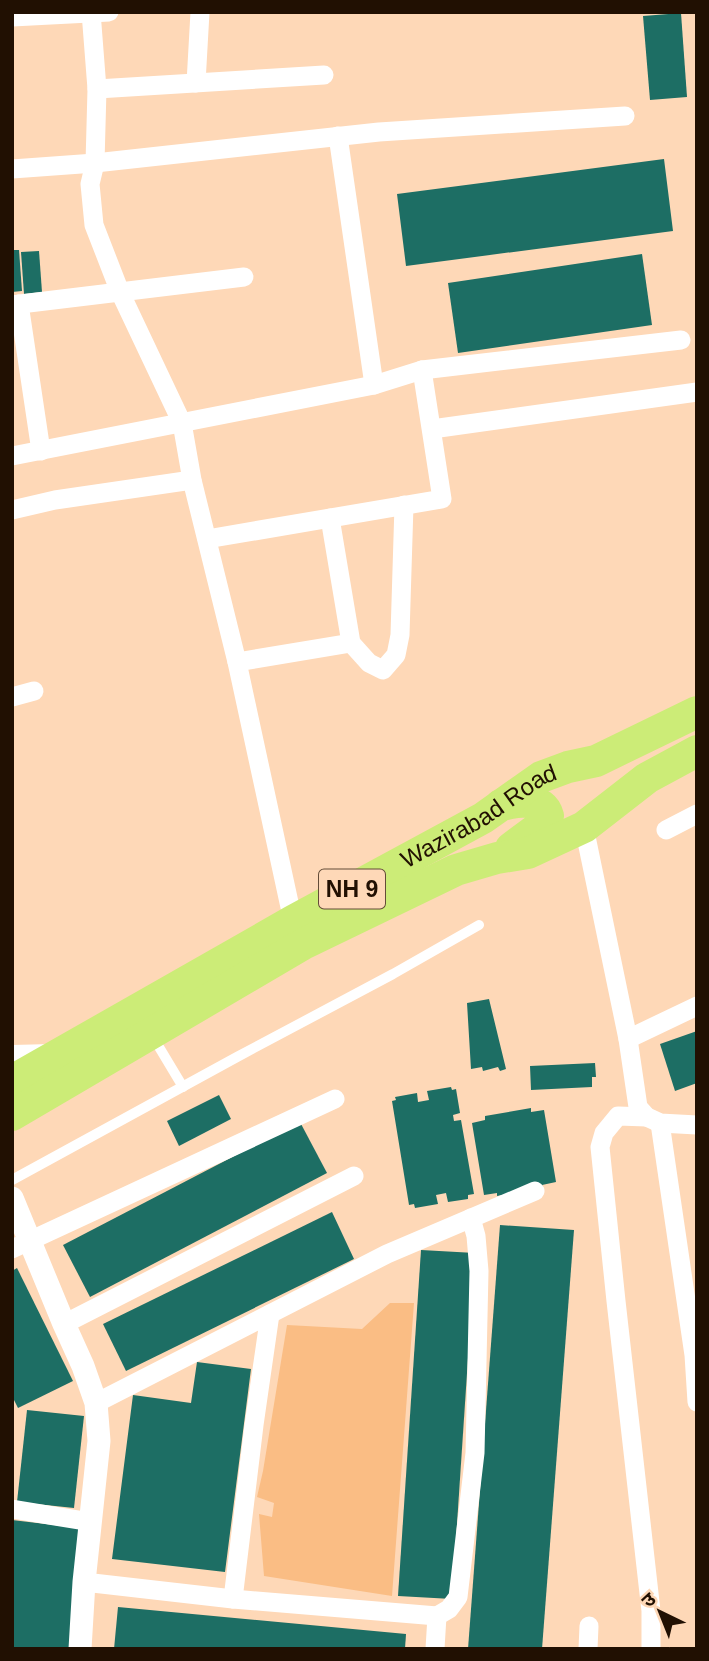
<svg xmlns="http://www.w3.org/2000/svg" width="709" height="1661" viewBox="0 0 709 1661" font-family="Helvetica,'Noto Sans Devanagari',sans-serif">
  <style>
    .green { fill: #fabd84 }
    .building { fill: #1d6e64 }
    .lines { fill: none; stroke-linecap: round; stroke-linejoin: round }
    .service { stroke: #fff; stroke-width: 10 }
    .minor { stroke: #fff; stroke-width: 19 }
    .tertiary { stroke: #fff; stroke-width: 23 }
    .secondary { stroke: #fff; stroke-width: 26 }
    .trunk { stroke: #ccec77; stroke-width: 32 }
    .labels { text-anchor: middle; stroke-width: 7; stroke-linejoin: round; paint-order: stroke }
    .shield { fill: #fed8b7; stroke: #634c38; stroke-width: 2 }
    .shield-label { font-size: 23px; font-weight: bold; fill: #211002 }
    .street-label { font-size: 24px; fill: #211002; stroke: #fed8b7 }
  </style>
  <rect width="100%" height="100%" fill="#fed8b7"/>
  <!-- green -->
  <path class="green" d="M390 1303H414L392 1596 264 1576 259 1514 272 1517 274 1503 257 1497 263 1471 287 1325 362 1329Z"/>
  <!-- building -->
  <g class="building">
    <path d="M681 13 687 97 650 100 643 16Z"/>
    <path d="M664 159 673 231 406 266 397 194Z"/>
    <path d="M12 250H19L22 291 12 292Z"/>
    <path d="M39 251 42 292 24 294 21 252Z"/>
    <path d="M642 254 652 325 458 353 448 283Z"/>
    <path d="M489 999 506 1069 500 1071 498 1067 483 1071 482 1067 471 1069 467 1003Z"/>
    <path d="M697 1031V1083L675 1091 660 1044Z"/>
    <path d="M595 1063 596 1077H592V1087L531 1090 530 1066Z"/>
    <path d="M451 1087 452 1090 456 1089 460 1113 453 1115 454 1121 461 1120 474 1194 468 1195V1199L448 1202 446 1193 436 1195 438 1204 415 1208 414 1204 409 1205 392 1101 396 1100 395 1097 417 1093 418 1102 429 1100 427 1091Z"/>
    <path d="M219 1095 231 1119 179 1146 167 1121Z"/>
    <path d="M531 1108V1112L544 1110 556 1182 542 1185 543 1188 497 1196V1193L484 1195 472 1123 485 1120V1116Z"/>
    <path d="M300 1122 327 1173 90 1297 63 1245Z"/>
    <path d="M332 1212 354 1259 126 1371 103 1324Z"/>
    <path d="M500 1225 574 1230 542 1649H468Z"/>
    <path d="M421 1250 475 1253 452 1599 398 1596Z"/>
    <path d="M17 1268 73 1381 18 1408 12 1396V1271Z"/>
    <path d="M197 1362 251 1369 225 1572 112 1559 133 1395 191 1403Z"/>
    <path d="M27 1410 84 1416 74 1508 17 1502Z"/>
    <path d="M12 1520 88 1529 73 1649H12Z"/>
    <path d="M118 1607 406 1634 405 1649H114Z"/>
  </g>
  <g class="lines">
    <!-- service -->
    <g class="service">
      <path d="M153 1037 183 1087"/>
      <path d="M12 1180 237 1057 393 974 479 925"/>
    </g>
    <!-- minor -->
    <g class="minor">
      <path d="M91 12 97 89 95 163 90 184 94 225 120 292 182 423 192 480 237 662 293 921"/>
      <path d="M12 17 109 12"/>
      <path d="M196 83 200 12"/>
      <path d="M97 89 324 75"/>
      <path d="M338 136 374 385"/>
      <path d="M12 169 95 163 379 132 625 116"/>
      <path d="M19 304 41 451"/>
      <path d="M12 305 244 277"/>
      <path d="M432 429 697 392"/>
      <path d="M12 456 374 385 422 370 681 340"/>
      <path d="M12 510 55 500 192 480"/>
      <path d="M330 518 351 643 369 663 383 670 396 655 400 635 404 505"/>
      <path d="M207 539 442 499 422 370"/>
      <path d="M237 662 351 643"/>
      <path d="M12 697 34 691"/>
      <path d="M584 827 628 1039 638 1107 647 1117 660 1123 697 1125"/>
      <path d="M666 830 697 814"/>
      <path d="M628 1039 697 1006"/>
      <path d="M647 1117 618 1116 604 1133 600 1147 616 1301 651 1611V1649"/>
      <path d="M660 1123 694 1355 697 1402"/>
      <path d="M12 1249 335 1099"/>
      <path d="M64 1324 354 1176"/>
      <path d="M96 1403 387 1254 535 1191"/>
      <path d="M12 1509 91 1522"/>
      <path d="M84 1582 233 1599 437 1616 449 1609 458 1597 475 1453 479 1271 476 1236 471 1218"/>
      <path d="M233 1599 254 1425 270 1314"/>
      <path d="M435 1649 437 1616"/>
      <path d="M588 1649 589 1626"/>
    </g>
    <!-- tertiary -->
    <path class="tertiary" d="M12 1198 64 1324 83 1366 96 1403 99 1441 84 1582 80 1649"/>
    <!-- secondary -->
    <path class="secondary" d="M12 1058 53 1057"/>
    <!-- trunk -->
    <g class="trunk">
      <path d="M501 805C516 802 543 795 548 816L542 825 511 848"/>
      <path id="s1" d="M12 1081 293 921 483 818 541 777 568 767 596 761 697 712"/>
      <path d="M12 1115 305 943 456 870 497 858 528 853 584 827 647 778 697 751"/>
    </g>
  </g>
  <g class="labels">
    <!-- shield labels -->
    <rect class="shield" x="319" y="869.5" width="66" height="39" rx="5"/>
    <g class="shield-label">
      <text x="352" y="897">NH 9</text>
    </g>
    <!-- street labels -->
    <g class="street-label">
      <text dy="8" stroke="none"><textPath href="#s1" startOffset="537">Wazirabad Road</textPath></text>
    </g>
  </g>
  <!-- border -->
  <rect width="709" height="1661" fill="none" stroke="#211002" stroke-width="28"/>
  <!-- north arrow -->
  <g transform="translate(660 1612) rotate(317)" stroke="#fed8b7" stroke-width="5" paint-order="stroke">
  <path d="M0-5L12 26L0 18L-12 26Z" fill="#211002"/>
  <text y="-10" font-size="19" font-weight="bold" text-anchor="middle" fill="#211002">उ</text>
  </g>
</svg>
